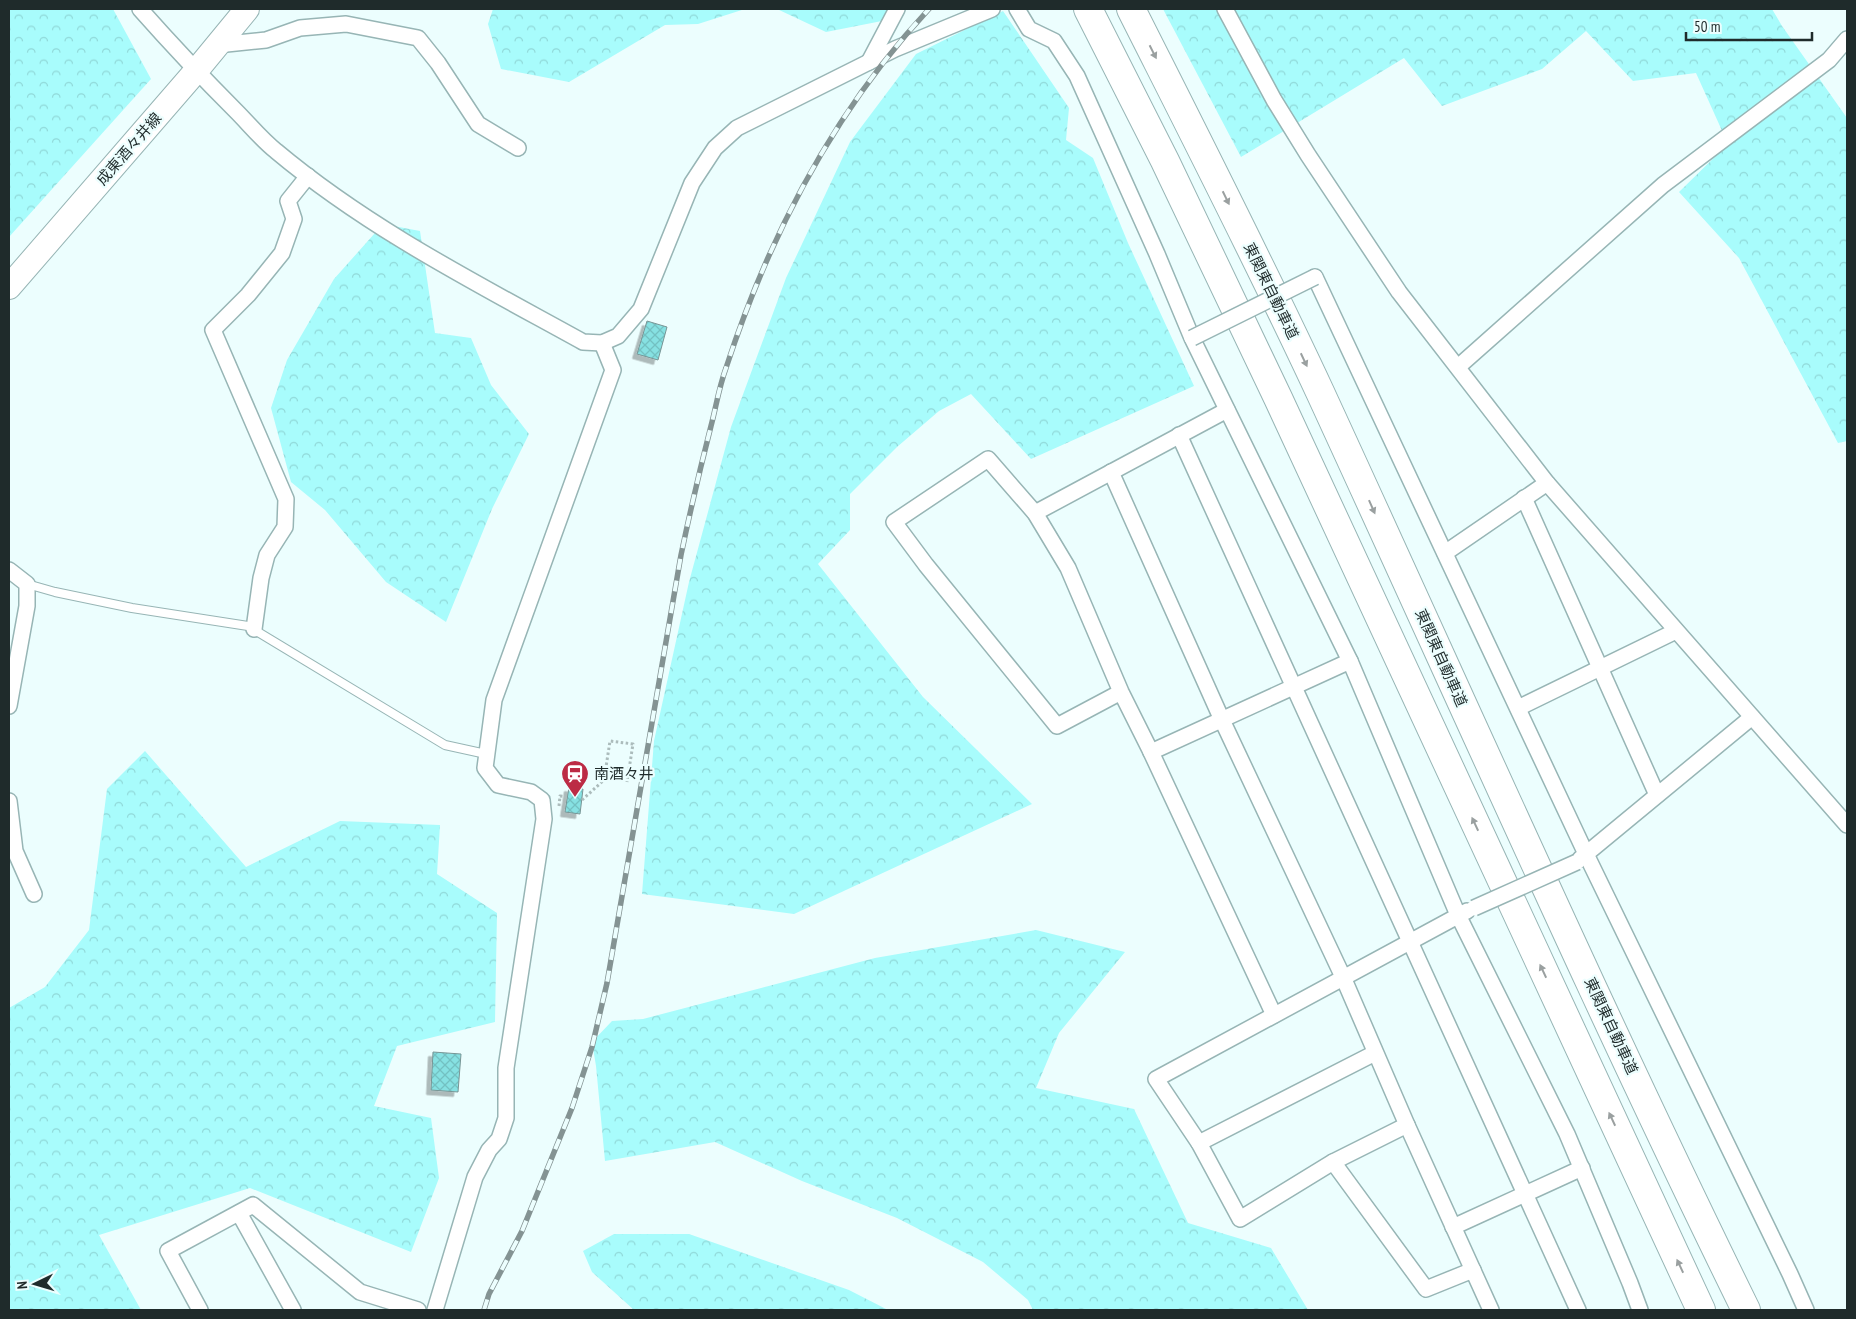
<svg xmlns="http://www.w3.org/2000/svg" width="1856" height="1319" viewBox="0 0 1856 1319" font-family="'PT Sans Narrow','Noto Sans JP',sans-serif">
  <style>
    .forest { fill: url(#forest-crowns) }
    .building { fill: url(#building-cross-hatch); stroke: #789595; filter: url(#shadow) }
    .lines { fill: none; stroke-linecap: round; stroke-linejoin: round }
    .lane-casing { stroke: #97b5b5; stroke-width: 10 }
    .street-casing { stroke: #97b5b5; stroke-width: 18 }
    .primary-casing { stroke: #97b5b5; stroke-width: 26 }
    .highway-casing { stroke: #97b5b5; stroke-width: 30 }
    .path { stroke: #acbcbc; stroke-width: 3; stroke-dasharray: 2.5 2.5; stroke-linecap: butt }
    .lane { stroke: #fff; stroke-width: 8 }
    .street { stroke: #fff; stroke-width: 15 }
    .primary { stroke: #fff; stroke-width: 24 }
    .highway { stroke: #fff; stroke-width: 28 }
    .rail-casing { stroke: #849393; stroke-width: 5.5 }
    .rail { stroke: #ecfefe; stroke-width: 4; stroke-dasharray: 11; stroke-linecap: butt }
    .street-bridge-casing { stroke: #97b5b5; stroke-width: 18; stroke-linecap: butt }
    .street-bridge { stroke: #fff; stroke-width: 15 }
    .oneway { fill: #9aa0a0 }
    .labels { text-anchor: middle; stroke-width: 4.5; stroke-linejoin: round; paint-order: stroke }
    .street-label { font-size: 15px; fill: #1f2b2b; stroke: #ecfefe }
    .poi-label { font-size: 15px; fill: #1f2b2b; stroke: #ecfefe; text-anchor: start }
  </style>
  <defs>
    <pattern id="forest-crowns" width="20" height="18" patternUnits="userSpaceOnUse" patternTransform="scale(1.25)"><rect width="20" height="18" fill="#a8fcfc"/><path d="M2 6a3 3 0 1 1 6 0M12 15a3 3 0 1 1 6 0" fill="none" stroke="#90d8d8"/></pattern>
    <pattern id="building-cross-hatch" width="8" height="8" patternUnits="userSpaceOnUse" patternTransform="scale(1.25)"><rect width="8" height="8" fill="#86e1e2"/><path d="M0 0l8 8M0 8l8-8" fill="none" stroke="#73c1c2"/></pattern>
    <filter id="shadow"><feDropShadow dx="-4.5" dy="4.5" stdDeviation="0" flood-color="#0004"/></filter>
  </defs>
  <rect width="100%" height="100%" fill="#ecfefe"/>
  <!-- forest -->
  <g class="forest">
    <path d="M9 9H113L151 79 9 237Z"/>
    <path d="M493 9H745L698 24 665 25 569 82 501 69 488 24Z"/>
    <path d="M777 9H899L887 20 826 32Z"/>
    <path d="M1163 9H1772L1782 26 1847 118V441L1838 443 1739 258 1679 192 1728 144 1696 73 1633 81 1586 31 1542 69 1442 106 1404 58 1241 157Z"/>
    <path d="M1003 11 1069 108 1066 140 1093 158 1128 243 1194 386 1031 459 971 394 939 411 897 447 850 494V530L818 564 923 697 1032 804 794 914 642 894 654 741 689 582 731 427 786 278 850 142 916 54Z"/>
    <path d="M383 224 420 231 435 333 471 338 491 385 529 434 492 509 446 622 386 582 325 510 291 482 271 408 287 360 334 279Z"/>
    <path d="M145 751 246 867 340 821 440 825 437 874 497 913 495 1022 397 1046 374 1106 431 1118 439 1178 411 1252 250 1188 99 1235 141 1310H9V1008L45 987 89 930 107 789Z"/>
    <path d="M1036 930 1125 952 1059 1033 1036 1088 1134 1109 1188 1223 1271 1248 1308 1310H1033L1028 1300 983 1262 897 1218 802 1181 715 1142 605 1161 596 1066 592 1042 612 1021 643 1019 875 958Z"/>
    <path d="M614 1234H689L849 1290 888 1310H634L592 1272 583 1251Z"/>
  </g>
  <!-- building -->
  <g class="building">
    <path d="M647 321 667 327 658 360 637 354Z"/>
    <path d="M569 787 583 789 580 814 565 812Z"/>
    <path d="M433 1052 461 1054 458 1092 431 1090Z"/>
  </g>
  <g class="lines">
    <defs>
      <path id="lane" d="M27 584 55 592 132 608 248 626 445 745 486 754"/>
      <g id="street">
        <path d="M140 9C171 44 203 78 236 111 249 124 261 139 276 151 369 229 478 284 583 342L602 343 618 336 641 309 692 183 715 148 737 128 895 49 992 9"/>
        <path d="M1017 9 1029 29 1054 41 1077 76 1157 254 1192 338 1350 661 1458 915 1567 1134 1630 1283 1640 1310"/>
        <path d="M1225 9 1274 100 1308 155 1399 292 1547 483 1847 825"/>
        <path d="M217 45 266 40 300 28 346 24 418 38 438 63 478 124 518 148"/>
        <path d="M869 62 897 9"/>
        <path d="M1315 277 1586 854 1790 1274 1806 1310"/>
        <path d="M1458 367 1663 185 1829 60 1847 39"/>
        <path d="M1179 435 1578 1310"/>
        <path d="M1111 472 1222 720 1343 977 1407 1125 1491 1310"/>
        <path d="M1524 498 1657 795"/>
        <path d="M1035 513 1227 410"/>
        <path d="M1445 553 1547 483"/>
        <path d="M9 570 27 584V606L9 706"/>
        <path d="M254 629 261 578 267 555 285 527 286 499 213 330 248 295 282 253 294 219 288 201 308 176"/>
        <path d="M1121 692 1057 726 926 565 894 522 988 459 1035 513 1068 568 1121 692 1151 752 1274 1015"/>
        <path d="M1518 708 1676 631"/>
        <path d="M1151 752 1350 661"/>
        <path d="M9 801 15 851 34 894"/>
        <path d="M1580 859 1752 717"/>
        <path d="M1407 1125 1333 1162 1240 1219 1199 1143 1156 1079 1467 911"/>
        <path d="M1199 1143 1375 1053"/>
        <path d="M1333 1162 1426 1289 1473 1270"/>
        <path d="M239 1213 293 1310"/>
        <path d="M1453 1227 1582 1168"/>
        <path d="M200 1310 168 1251 253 1205 360 1292 418 1310"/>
        <path d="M435 1310 475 1177 489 1150 499 1139 506 1118V1068L544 819 542 800 531 792 498 785 485 768 494 700 613 370 602 343"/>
      </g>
      <path id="primary" d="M9 287 196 71 247 9"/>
      <g id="highway">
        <path d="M1088 9 1165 161 1278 398 1701 1310"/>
        <path d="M1131 9C1195 136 1260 263 1320 392 1461 698 1597 1007 1746 1310"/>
      </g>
    </defs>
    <!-- lane casing -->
    <use href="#lane" class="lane-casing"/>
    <!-- street casing -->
    <use href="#street" class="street-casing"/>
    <!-- primary casing -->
    <use href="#primary" class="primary-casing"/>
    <!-- highway casing -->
    <use href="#highway" class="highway-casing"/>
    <!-- path -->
    <g class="path">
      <path d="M582 800 604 780 610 741 633 744 627 782"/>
      <path d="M559 806 560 796 567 797"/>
    </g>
    <!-- lane -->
    <use href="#lane" class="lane"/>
    <!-- street -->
    <use href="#street" class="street"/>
    <!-- primary -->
    <use href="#primary" class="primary"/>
    <!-- highway -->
    <use href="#highway" class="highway"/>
    <defs>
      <path id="rail" d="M484 1310 489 1294 522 1231 572 1108 592 1047 607 983 681 555C690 512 700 469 711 426 716 407 719 387 726 368 769 236 834 111 929 9"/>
    </defs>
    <!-- rail casing -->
    <use href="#rail" class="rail-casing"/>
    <!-- rail -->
    <use href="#rail" class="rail"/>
    <defs>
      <g id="street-bridge">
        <path d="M1192 338 1315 277"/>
        <path d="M1474 908 1577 862"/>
      </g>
    </defs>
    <!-- street-bridge casing -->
    <use href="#street-bridge" class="street-bridge-casing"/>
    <!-- street-bridge -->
    <use href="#street-bridge" class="street-bridge"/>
  </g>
  <!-- one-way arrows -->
  <defs><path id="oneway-solid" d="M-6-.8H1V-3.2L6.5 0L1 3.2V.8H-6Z" transform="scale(1.25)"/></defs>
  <g class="oneway">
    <use href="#oneway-solid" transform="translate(1153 52) rotate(63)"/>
    <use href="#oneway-solid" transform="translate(1226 198) rotate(64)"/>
    <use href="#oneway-solid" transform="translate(1304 360) rotate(65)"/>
    <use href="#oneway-solid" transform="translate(1372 507) rotate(66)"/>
    <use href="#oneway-solid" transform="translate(1475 824) rotate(-115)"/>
    <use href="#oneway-solid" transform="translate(1543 971) rotate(-115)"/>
    <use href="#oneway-solid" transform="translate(1612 1119) rotate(-115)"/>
    <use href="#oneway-solid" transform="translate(1680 1266) rotate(-115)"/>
  </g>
  <!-- icons -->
  <defs>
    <symbol id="station-pin" viewBox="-11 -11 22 30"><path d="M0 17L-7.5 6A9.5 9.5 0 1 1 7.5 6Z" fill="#bc2b45" stroke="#ecfefe"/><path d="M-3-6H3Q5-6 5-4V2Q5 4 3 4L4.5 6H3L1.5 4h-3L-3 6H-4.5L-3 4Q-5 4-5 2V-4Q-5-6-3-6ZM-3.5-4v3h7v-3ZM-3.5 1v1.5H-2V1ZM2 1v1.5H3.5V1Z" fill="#fff"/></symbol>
  </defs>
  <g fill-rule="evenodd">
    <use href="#station-pin" x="559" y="758" width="32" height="43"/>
  </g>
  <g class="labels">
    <!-- street labels -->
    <g class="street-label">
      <text transform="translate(129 149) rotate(-49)" y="5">成東酒々井線</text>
      <text transform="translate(1271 291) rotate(64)" y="5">東関東自動車道</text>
      <text transform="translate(1441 658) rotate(66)" y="5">東関東自動車道</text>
      <text transform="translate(1611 1026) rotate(65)" y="5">東関東自動車道</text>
    </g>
    <!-- poi labels -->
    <g class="poi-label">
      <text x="594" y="779">南酒々井</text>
    </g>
  </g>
  <!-- border -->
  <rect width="1856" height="1319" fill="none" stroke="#1f2b2b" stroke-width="20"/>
  <!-- north arrow -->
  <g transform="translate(35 1284) rotate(265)" stroke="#ecfefe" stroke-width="4" paint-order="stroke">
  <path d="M0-4L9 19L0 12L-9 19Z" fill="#1f2b2b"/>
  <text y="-8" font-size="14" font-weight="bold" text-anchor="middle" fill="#1f2b2b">N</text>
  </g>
  <!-- scale -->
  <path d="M1686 32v8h126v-8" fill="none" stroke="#1f2b2b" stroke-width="2.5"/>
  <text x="1694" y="32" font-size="15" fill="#1f2b2b" stroke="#ecfefe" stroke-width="4" paint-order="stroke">50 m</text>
</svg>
